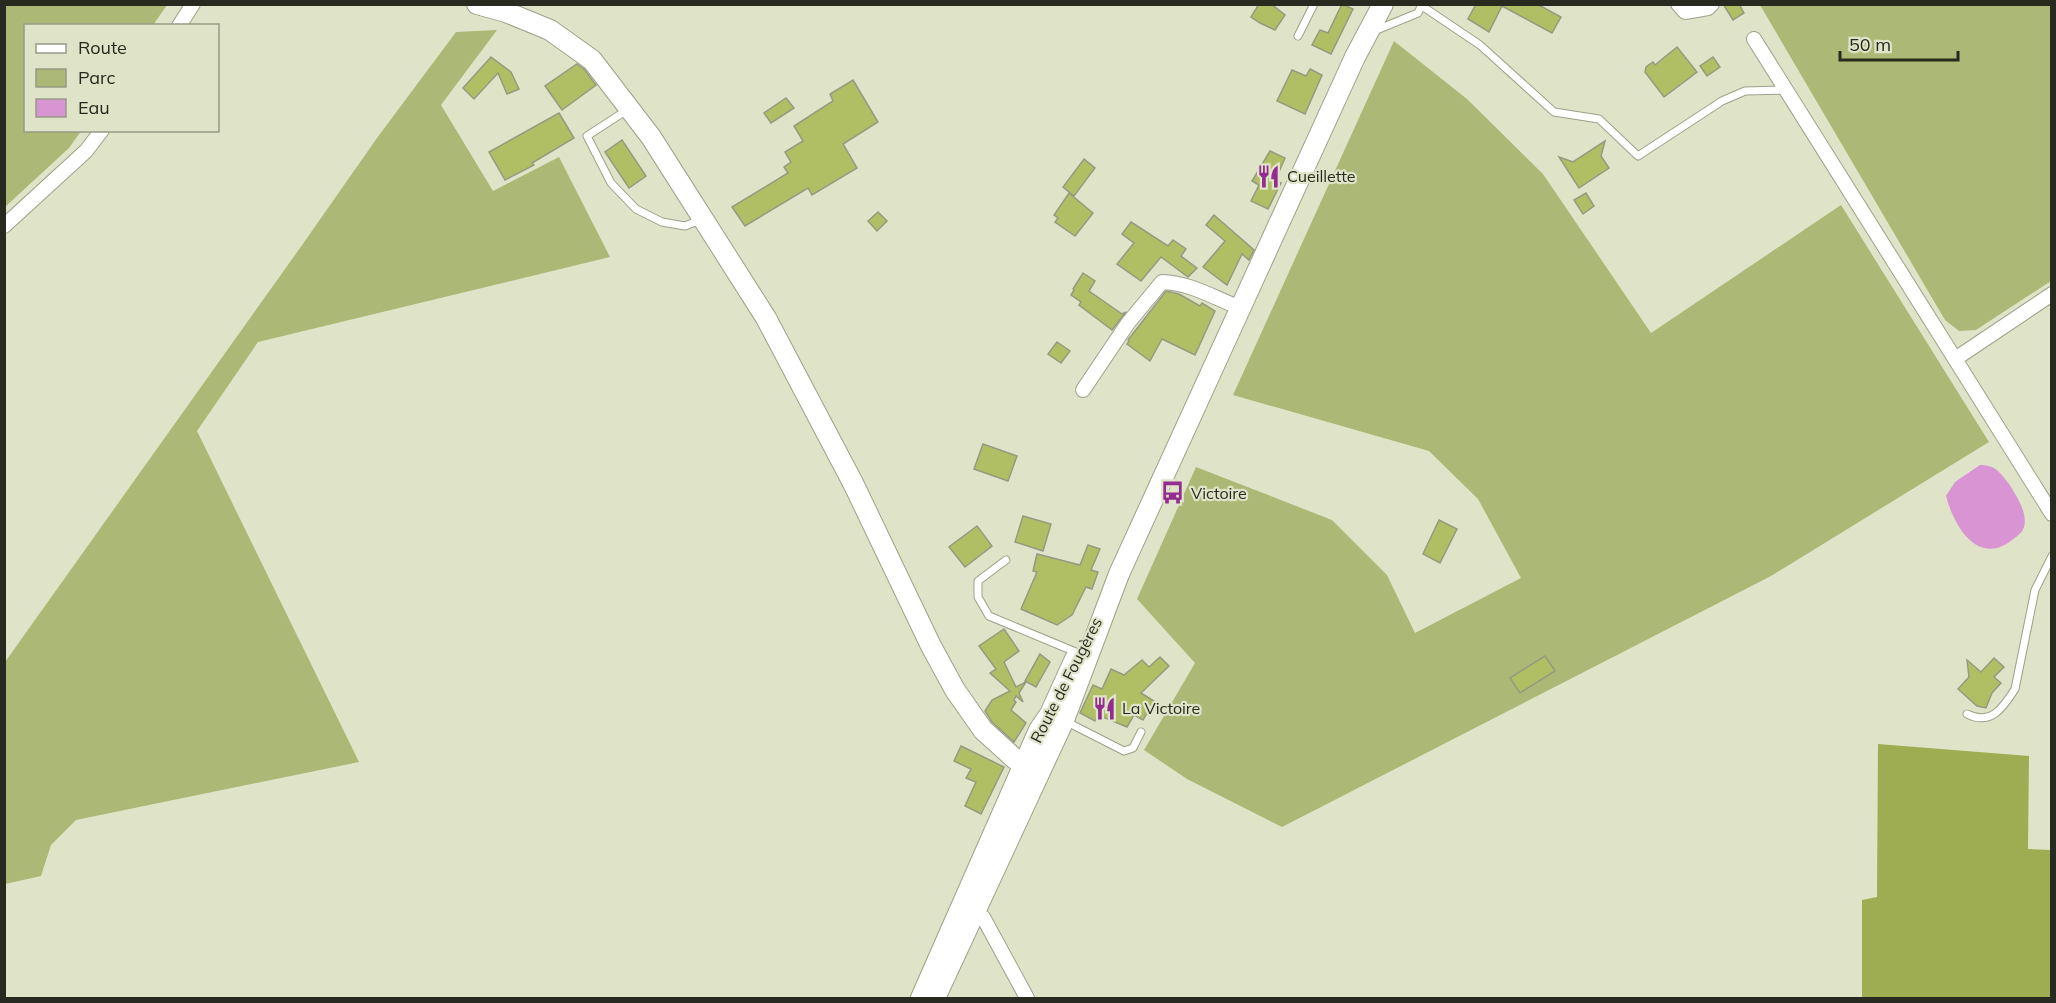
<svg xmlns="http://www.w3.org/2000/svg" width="2056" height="1003" viewBox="0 0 2056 1003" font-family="Mulish,sans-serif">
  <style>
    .green { fill: #acb875 }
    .forest { fill: #9ead52 }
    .water { fill: #d894d3 }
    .building { fill: #b0bf64; stroke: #959a81; stroke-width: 1.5 }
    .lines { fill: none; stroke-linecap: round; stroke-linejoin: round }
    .lane-casing { stroke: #9ca188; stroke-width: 9 }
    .street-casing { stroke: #9ca188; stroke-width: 16 }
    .secondary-casing { stroke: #9ca188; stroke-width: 22 }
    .lane { stroke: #fff; stroke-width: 7 }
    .street { stroke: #fff; stroke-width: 14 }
    .secondary { stroke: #fff; stroke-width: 20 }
    .labels { text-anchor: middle; stroke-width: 4.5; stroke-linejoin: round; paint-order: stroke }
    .poi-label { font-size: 16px; fill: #282a1f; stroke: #dfe4c9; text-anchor: start }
    .street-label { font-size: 16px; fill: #282a1f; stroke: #dfe4c9 }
  </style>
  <rect width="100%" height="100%" fill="#dfe4c9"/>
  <!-- green -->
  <g class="green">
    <path d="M5 4 167 5 153 25 26 26V130L81 131 69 148 5 207Z"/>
    <path d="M1760 5H2051V281L1976 330 1959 331 1945 320Z"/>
    <path d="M497 30 441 105 493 191 559 157 610 257 258 342 197 431 359 762 76 820 51 845 41 876 5 884V662L300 248 377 138 456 32Z"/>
    <path d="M1394 41 1467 99 1543 174 1651 333 1841 205 1989 442 1771 576 1282 827 1187 779 1144 750 1195 663 1137 599 1196 467 1332 520 1387 575 1415 633 1521 578 1478 499 1429 451 1233 395Z"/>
  </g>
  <!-- forest -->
  <path class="forest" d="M1878 744 2029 756 2028 849 2051 850V998H1862V900L1877 897Z"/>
  <!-- water -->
  <path class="water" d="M1980 465C1994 464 2001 473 2009 484 2016 495 2028 513 2024 527 2022 534 2013 539 2008 543 1975 564 1953 523 1946 496L1955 482Z"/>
  <!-- building -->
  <g class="building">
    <path d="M1259 4H1271L1285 15 1275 30 1260 23 1251 17Z"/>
    <path d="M1342 4 1353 9 1331 54 1312 45 1320 30 1328 33Z"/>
    <path d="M1476 4H1537L1561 17 1552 33 1502 6 1489 32 1468 19Z"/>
    <path d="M1723 4H1739L1744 13 1733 20Z"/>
    <path d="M1677 47 1697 72 1664 97 1645 72 1646 67 1653 62 1655 65Z"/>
    <path d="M491 57 511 72 519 89 507 94 498 73 474 99 463 88Z"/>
    <path d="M1713 57 1720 67 1707 76 1700 66Z"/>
    <path d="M577 64 584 69 596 85 562 110 545 86Z"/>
    <path d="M1310 69 1322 75 1305 114 1277 101 1292 70 1306 76Z"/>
    <path d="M853 80 878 122 843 144 857 168 812 195 808 188 745 226 732 207 788 173 784 167 791 162 785 152 803 141 794 126 833 101 830 94Z"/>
    <path d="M786 98 794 108 771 123 764 113Z"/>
    <path d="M559 113 574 138 532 163 534 165 505 180 489 152Z"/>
    <path d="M622 140 646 176 629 188 605 152Z"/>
    <path d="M1605 141 1601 156 1609 168 1579 188 1559 157 1573 162Z"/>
    <path d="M1270 151 1285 158 1275 181 1281 183 1268 209 1251 201 1259 185 1252 181Z"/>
    <path d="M1084 159 1095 168 1074 196 1063 187Z"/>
    <path d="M1069 193 1093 213 1075 236 1055 222 1058 218 1054 215Z"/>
    <path d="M1586 193 1594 206 1583 214 1574 200Z"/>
    <path d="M878 212 887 221 877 231 868 221Z"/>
    <path d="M1214 215 1254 250 1249 260 1242 254 1227 285 1203 267 1225 241 1206 225Z"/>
    <path d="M1131 222 1168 246 1173 240 1186 249 1181 256 1197 268 1188 277 1161 257 1141 281 1117 264 1134 243 1122 234Z"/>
    <path d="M1083 273 1095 281 1089 291 1122 314 1126 312 1112 330 1079 305 1081 302 1071 295 1074 290 1073 289Z"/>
    <path d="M1166 291 1179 294 1200 306 1202 303 1215 311 1195 355 1162 339 1150 361 1127 344 1129 341 1128 340Z"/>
    <path d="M1057 342 1070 351 1061 363 1048 354Z"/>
    <path d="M983 444 1017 456 1008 481 974 469Z"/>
    <path d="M1023 516 1051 524 1043 551 1015 542Z"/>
    <path d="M1439 520 1457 529 1440 563 1423 554Z"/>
    <path d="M977 526 992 546 965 567 949 547Z"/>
    <path d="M1088 545 1100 549 1091 570 1098 572 1092 589 1086 587 1072 615 1057 625 1021 609 1037 572 1033 571 1037 554 1080 565Z"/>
    <path d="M1004 629 1019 651 1004 662 1016 687 1026 682 1019 693 1023 702 1016 696 1014 700 1016 702 1011 710 1026 723 1014 742 992 722 985 711 992 700 1010 691 990 673 996 669 979 646Z"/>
    <path d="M1040 654 1050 662 1036 687 1025 681Z"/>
    <path d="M1545 656 1555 671 1520 693 1510 678Z"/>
    <path d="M1160 657 1169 666 1141 693 1154 701 1143 720 1134 715 1127 727 1098 715 1095 721 1080 713 1093 685 1102 689 1111 669 1124 675 1142 660 1149 667Z"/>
    <path d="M1994 658 2004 667 1994 677 2001 683 1992 693 1986 708 1977 706 1958 689 1969 677 1967 660 1981 672Z"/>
    <path d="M961 746 1004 767 981 814 965 806 976 782 966 778 971 769 954 761Z"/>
  </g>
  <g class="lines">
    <defs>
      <g id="lane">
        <path d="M1422 6 1480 45 1554 112 1599 119 1638 156 1722 101 1745 91 1785 90"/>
        <path d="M1374 31 1418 13 1422 4"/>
        <path d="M1298 36 1314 4"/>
        <path d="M627 110 587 136 611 183 636 209 662 222 685 226 700 220"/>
        <path d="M1006 560 978 581V597L989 616 1078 653"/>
        <path d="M1967 714C1991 726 2003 708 2015 689L2035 590 2052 556"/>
        <path d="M1065 721 1124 751 1133 748 1141 732"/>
      </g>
      <g id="street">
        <path d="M1678 4 1685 12 1708 8 1712 4"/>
        <path d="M179 26 193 4"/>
        <path d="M1754 39 1955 359"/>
        <path d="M4 226 86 151 102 130"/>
        <path d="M2052 294 1955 359 2052 514"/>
        <path d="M1083 390 1128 323 1162 282C1191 283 1214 298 1241 308"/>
        <path d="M974 915 983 917 1027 998"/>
      </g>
      <g id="secondary">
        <path d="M477 4 506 12 550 30 592 60 651 137 766 318 854 485 931 646 955 690 983 730 1015 759 1024 764"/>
        <path d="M921 998 1039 730 1050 714 1075 659"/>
        <path d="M935 998 1064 720 1119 574 1355 57 1383 4"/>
      </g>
    </defs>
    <!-- lane casing -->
    <use href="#lane" class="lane-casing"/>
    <!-- street casing -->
    <use href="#street" class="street-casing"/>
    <!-- secondary casing -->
    <use href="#secondary" class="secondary-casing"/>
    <!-- lane -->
    <use href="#lane" class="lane"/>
    <!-- street -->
    <use href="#street" class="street"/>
    <!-- secondary -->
    <use href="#secondary" class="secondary"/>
  </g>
  <!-- icons -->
  <defs>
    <symbol id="restaurant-bare" viewBox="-9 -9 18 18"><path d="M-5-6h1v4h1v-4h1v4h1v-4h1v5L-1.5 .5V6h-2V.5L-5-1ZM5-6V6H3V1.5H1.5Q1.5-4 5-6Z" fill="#932b90" stroke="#dfe4c9" stroke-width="2.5" paint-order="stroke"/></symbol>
    <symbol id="bus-bare" viewBox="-9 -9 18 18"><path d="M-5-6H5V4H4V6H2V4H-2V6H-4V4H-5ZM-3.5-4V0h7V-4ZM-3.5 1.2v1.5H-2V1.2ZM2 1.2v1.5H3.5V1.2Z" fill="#932b90" stroke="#dfe4c9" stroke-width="2.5" paint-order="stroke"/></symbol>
  </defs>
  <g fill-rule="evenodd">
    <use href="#restaurant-bare" x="1252" y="160" width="33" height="33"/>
    <use href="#bus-bare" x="1156" y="476" width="33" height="33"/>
    <use href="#restaurant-bare" x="1088" y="692" width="33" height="33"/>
  </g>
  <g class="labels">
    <!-- poi labels -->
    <g class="poi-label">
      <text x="1287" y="182">Cueillette</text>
      <text x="1191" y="499">Victoire</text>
      <text x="1122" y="714">La Victoire</text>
    </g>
    <!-- street labels -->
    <g class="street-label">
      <text transform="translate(1066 680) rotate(-63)" y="6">Route de Fougères</text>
    </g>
  </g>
  <!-- border -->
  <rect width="2056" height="1003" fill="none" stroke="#282a1f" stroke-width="12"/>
  <!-- legend -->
  <rect x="24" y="24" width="195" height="108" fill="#dfe4c9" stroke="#969a85" stroke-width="1.5"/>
  <rect x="36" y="44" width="30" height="9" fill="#ffffff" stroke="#969a85" stroke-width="1.5"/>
  <text x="78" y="54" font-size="18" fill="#282a1f">Route</text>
  <rect x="36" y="69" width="30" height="18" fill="#acb875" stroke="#969a85" stroke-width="1.5"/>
  <text x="78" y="84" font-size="18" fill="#282a1f">Parc</text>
  <rect x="36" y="99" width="30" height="18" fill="#d894d3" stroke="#969a85" stroke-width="1.5"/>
  <text x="78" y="114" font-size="18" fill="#282a1f">Eau</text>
  <!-- scale -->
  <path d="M1840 51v9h118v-9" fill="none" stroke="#282a1f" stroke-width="3"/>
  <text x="1849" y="51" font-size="18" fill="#282a1f" stroke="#dfe4c9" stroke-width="4.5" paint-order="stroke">50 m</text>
</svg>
